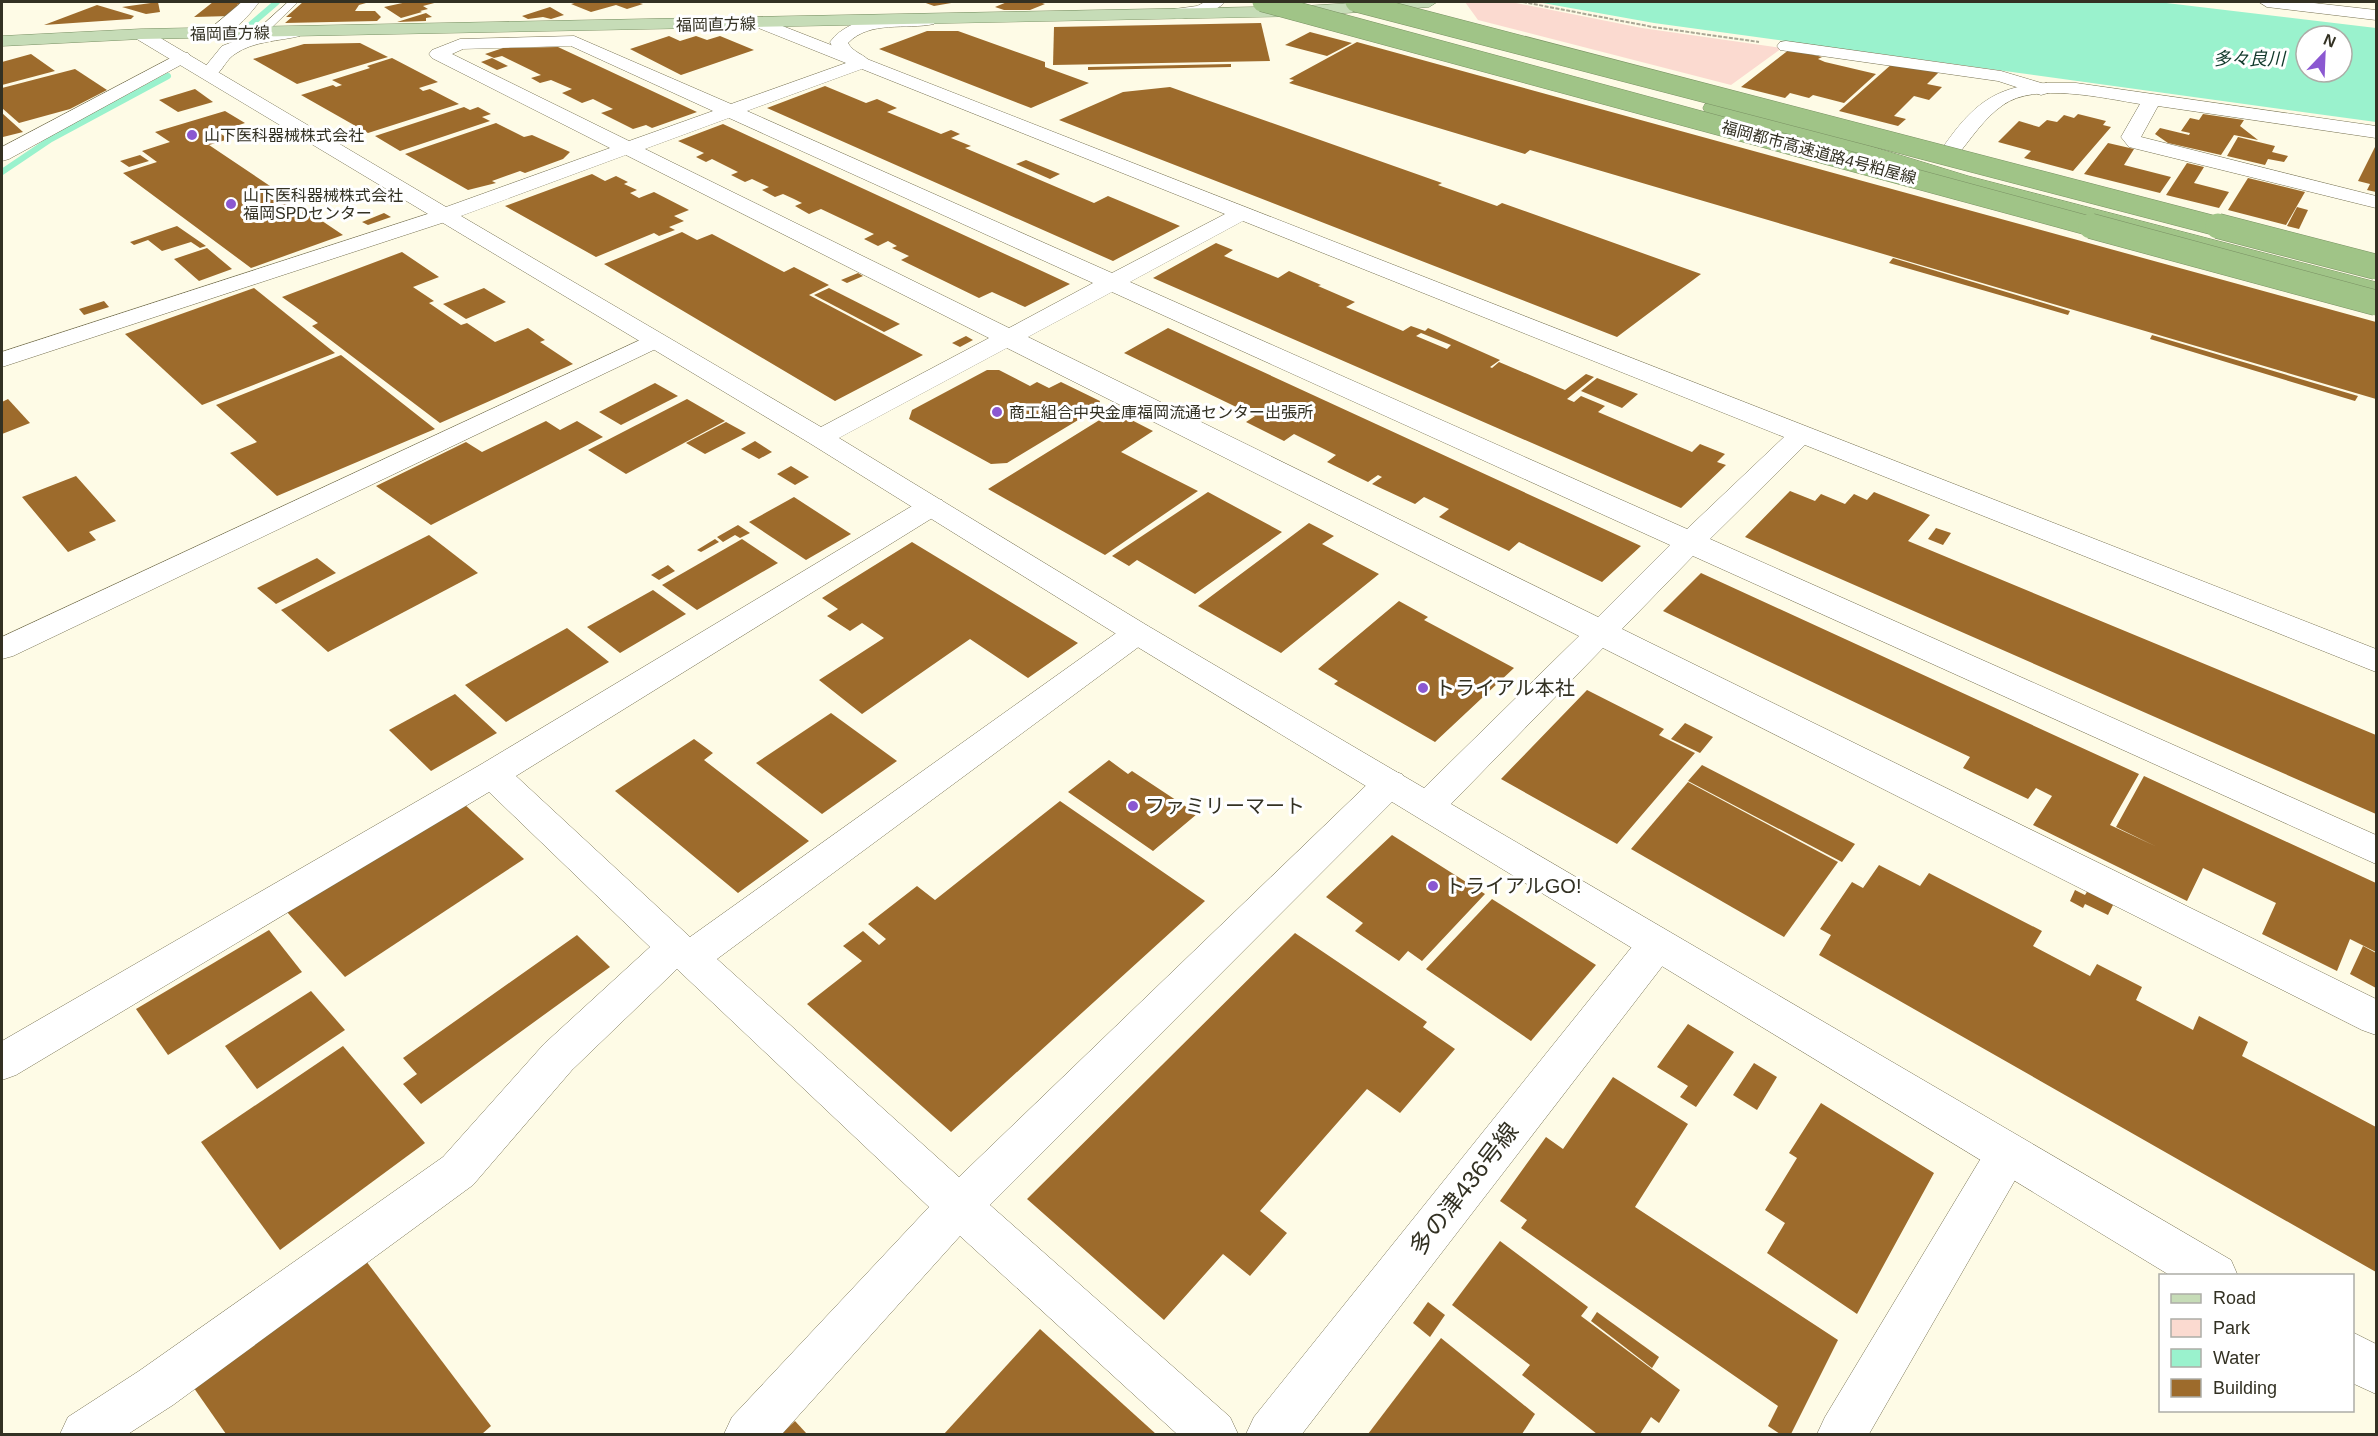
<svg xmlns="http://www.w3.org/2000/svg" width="2378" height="1436" viewBox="0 0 2378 1436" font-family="Arial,'Noto Sans JP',sans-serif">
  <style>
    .green { fill: #fbdad0 }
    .water { fill: #9af2cd; fill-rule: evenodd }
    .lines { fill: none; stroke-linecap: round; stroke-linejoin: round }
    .stream { stroke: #9af2cd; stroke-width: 6 }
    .building { fill: #9d6b2c; fill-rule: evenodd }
    .service-casing { stroke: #787354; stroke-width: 1 }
    .minor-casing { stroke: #787354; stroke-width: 1 }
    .tertiary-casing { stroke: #787354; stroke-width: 1 }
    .primary-casing { stroke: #7a9164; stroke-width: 1 }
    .motorway-casing { stroke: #7a9164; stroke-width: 1 }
    .path { stroke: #aaa795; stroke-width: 2; stroke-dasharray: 4 1.5; stroke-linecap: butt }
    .service { fill: #fff; fill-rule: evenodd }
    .minor { fill: #fff; fill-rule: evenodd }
    .tertiary { fill: #fff; fill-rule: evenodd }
    .primary { fill: #c6dcb7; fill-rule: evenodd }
    .motorway { fill: #a0c487; fill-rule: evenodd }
    .motorway-bridge-far1-casing { stroke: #7a9164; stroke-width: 20; stroke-linecap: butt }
    .motorway-bridge-casing { stroke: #7a9164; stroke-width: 26; stroke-linecap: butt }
    .motorway-bridge-far1 { stroke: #a0c487; stroke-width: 19 }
    .motorway-bridge { stroke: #a0c487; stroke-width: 25 }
    .poi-dot { fill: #8b58d1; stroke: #fff; stroke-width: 2 }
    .labels { text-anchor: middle; stroke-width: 6; stroke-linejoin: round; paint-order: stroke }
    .far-street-label { font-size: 16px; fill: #333123; stroke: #fff }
    .far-poi-label { font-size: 16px; fill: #333123; stroke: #fff; text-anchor: start }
    .far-water-label { font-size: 18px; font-style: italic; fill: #0f3729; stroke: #fff }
    .poi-label { font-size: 20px; fill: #333123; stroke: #fff; text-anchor: start }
    .near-street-label { font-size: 24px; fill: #333123; stroke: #fff }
  </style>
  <rect width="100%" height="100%" fill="#fefbe6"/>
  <!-- green -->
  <path class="green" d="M1465 2H1511L1642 28 1782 48 1731 85 1478 20Z"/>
  <!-- water -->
  <path class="water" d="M1537 2H2158L2376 28V122L1654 23ZM2306 36H2342V72H2306Z"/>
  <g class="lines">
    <!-- stream -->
    <g class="stream">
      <path d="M249 26 277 2"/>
      <path d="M2 172 51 139 168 76"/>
    </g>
  </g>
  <!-- building -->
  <g class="building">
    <path d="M158 2 160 12 146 14 122 7Z"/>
    <path d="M213 2H242L237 5H242L230 16 194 17Z"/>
    <path d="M303 2H364L366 3 359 5 355 11H375L381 17 377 21 285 23 292 17H286Z"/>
    <path d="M407 2H438L423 6 428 9 420 11 422 12 401 18 384 7Z"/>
    <path d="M578 2H636L643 4 627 9 616 5 591 12 571 4Z"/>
    <path d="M923 2H957L934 6Z"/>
    <path d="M1007 2H1039L1045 4 1030 10H1004L995 7Z"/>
    <path d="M97 5 134 16 131 19 44 25Z"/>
    <path d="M550 7 564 15 551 19 543 17 528 19 522 16Z"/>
    <path d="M426 13 432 17 426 18V21L397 22Z"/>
    <path d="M1261 23 1270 61 1053 65 1054 27Z"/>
    <path d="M927 31H958L1045 62V67L1089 83 1031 108 879 49Z"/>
    <path d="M1310 32 1352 43 1327 56 1285 45Z"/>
    <path d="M669 36 680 41 696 36 707 40 720 36 754 50 681 75 630 49Z"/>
    <path d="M1357 42 2376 322V399L1530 150 1525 154 1289 83 1294 80 1289 79Z"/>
    <path d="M360 43 388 57 297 84 253 59 304 44Z"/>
    <path d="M558 47 697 112 652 128 646 125 633 129 601 113 613 109 593 99 582 103 562 93 572 89 551 80 540 83 531 78 541 75 502 56 494 58 485 54 503 48Z"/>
    <path d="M1790 49 1822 57 1818 59 1825 62 1876 74 1844 103 1813 95 1809 98 1790 93 1785 98 1741 87Z"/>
    <path d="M31 54 55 71 2 85V62Z"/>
    <path d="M392 58 438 82 419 88 423 91 430 89 459 104 368 133 301 95 333 85 336 87 342 85 332 80 370 68 367 66Z"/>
    <path d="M492 58 508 66 497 70 481 62Z"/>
    <path d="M1893 63 1941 70 1927 84 1942 87 1929 100 1914 96 1894 116 1906 119 1898 126 1839 111Z"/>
    <path d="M1231 64V67L1088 70V67Z"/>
    <path d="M75 69 107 90 70 109 19 123 2 108V88Z"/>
    <path d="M825 86 866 103 877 99 897 108 887 112 941 134 951 130 960 134 951 138 971 146 965 148 1094 203 1108 196 1180 226 1113 261 767 108Z"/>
    <path d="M1170 87 1442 183 1438 185 1497 206 1502 203 1701 274 1617 337 1059 120 1123 92Z"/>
    <path d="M195 89 213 102 178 112 159 100Z"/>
    <path d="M464 107 470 110 478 107 491 114 482 117 490 121 400 151 375 136Z"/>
    <path d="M225 111 245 123 218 132 229 139 209 145 343 235 251 268 123 173 157 162 142 151 170 142 155 132Z"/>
    <path d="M2 113 23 132 3 137Z"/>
    <path d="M2078 114 2106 121 2103 125 2111 127 2073 171 2024 158 2031 151 1998 142 2019 121 2039 127 2047 120 2057 122 2064 115 2074 118Z"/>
    <path d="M2203 114 2244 120 2240 126 2258 140 2234 135 2221 155 2168 143 2155 134 2160 128 2189 135 2190 133 2181 131 2190 118 2199 120Z"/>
    <path d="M496 123 524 137 532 135 570 152 563 159 525 173 520 171 492 181 496 183 468 190 405 154Z"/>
    <path d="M723 124 1070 284 1025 307 992 292 979 298 901 260 909 256 892 248 897 246 888 241 878 246 864 239 874 234 821 209 809 214 795 206 802 203 794 199 783 194 775 197 762 190 769 187 752 179 745 182 731 175 738 172 712 159 706 162 696 157 704 153 678 141Z"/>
    <path d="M2238 137 2275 146 2272 152 2288 156 2284 162 2268 159 2265 165 2227 156Z"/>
    <path d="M2108 143 2134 149 2124 165 2171 177 2160 193 2084 174Z"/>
    <path d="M2376 145V192L2367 190 2370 184 2358 181Z"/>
    <path d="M140 155 149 161 129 167 120 161Z"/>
    <path d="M1026 160 1060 174 1050 179 1016 164Z"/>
    <path d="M2187 163 2204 167 2194 183 2229 192 2219 208 2166 195Z"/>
    <path d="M592 174 605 181 616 176 628 182 624 184 637 190 630 193 639 198 654 192 689 210 674 216 684 221 669 227 675 230 659 236 654 233 596 257 505 206Z"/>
    <path d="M2248 178 2305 192 2286 225 2228 210Z"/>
    <path d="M2297 207 2308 210 2299 229 2287 226Z"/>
    <path d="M384 213 391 217 368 225 362 222Z"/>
    <path d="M177 226 206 246 200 248 191 242 162 251 148 240 134 245 130 242Z"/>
    <path d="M682 232 697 240 712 234 784 272 794 267 829 285 809 295 923 355 835 401 604 264Z"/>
    <path d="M1216 243 1233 250 1224 256 1278 278 1289 271 1321 285 1318 286 1355 302 1346 307 1403 331 1411 326 1425 331 1428 328 1500 360 1490 367 1492 368 1499 362 1565 390 1586 374 1594 377 1567 399 1574 402 1581 396 1605 406 1598 412 1692 452 1700 444 1725 454 1717 462 1726 465 1681 508 1153 278ZM1421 333 1451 345 1447 349 1416 336Z"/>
    <path d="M207 248 232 269 199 281 174 259Z"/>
    <path d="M402 252 439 277 413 287 434 301 429 303 461 325 467 323 495 342 528 328 545 340 540 342 573 364 440 423 312 326 318 323 282 297Z"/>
    <path d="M1893 258 2070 311 2068 315 1889 263Z"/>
    <path d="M858 273 863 276 847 283 841 280Z"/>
    <path d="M254 288 335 353 202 405 125 334Z"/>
    <path d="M484 288 506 302 466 319 443 304Z"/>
    <path d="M829 288 900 324 884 332 814 295Z"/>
    <path d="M104 301 109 307 84 315 79 309Z"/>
    <path d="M1168 328 1237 360 1641 546 1602 582 1519 542 1509 551 1439 517 1449 509 1424 497 1415 504 1372 484 1382 477 1378 475 1368 482 1327 462 1336 455 1294 434 1284 441 1246 422 1255 416 1124 353Z"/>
    <path d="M2152 335 2358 396 2355 401 2150 339Z"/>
    <path d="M966 336 973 340 960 347 952 343Z"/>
    <path d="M341 355 435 429 277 496 230 453 257 442 216 405Z"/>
    <path d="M987 370H999L1030 386 1037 382 1049 388 1061 382 1100 401 1098 408 1007 463 991 464 909 419 912 410Z"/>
    <path d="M1597 378 1638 394 1622 408 1581 391Z"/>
    <path d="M655 383 678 396 621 425 599 412Z"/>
    <path d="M8 399 30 423 2 434V402Z"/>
    <path d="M687 399 725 421 626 474 588 450Z"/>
    <path d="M1114 411 1153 431 1121 452 1198 491 1105 555 988 489Z"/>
    <path d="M546 421 560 430 577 421 603 437 431 525 376 486 466 442 482 452Z"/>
    <path d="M726 422 746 433 705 454 686 443Z"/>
    <path d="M755 441 772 452 759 459 741 449Z"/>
    <path d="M791 466 809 477 795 485 777 474Z"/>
    <path d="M76 476 116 521 89 532 96 540 68 552 22 497Z"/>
    <path d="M1790 491 1815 501 1821 494 1845 504 1854 494 1867 500 1874 492 1930 515 1908 541 2376 735V814L1745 537Z"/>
    <path d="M1208 492 1282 532 1195 594 1137 560 1129 566 1112 556Z"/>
    <path d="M794 497 851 534 806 560 749 522Z"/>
    <path d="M1309 523 1334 536 1322 544 1379 574 1281 653 1198 606Z"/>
    <path d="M738 525 750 533 740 538 735 535 723 542 717 537Z"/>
    <path d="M1936 528 1951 533 1943 545 1928 539Z"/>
    <path d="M429 535 478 573 328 652 281 610Z"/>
    <path d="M715 539 719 542 701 552 697 550Z"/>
    <path d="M742 539 778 563 697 610 662 585Z"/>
    <path d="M912 542 973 579 1078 643 1028 678 970 639 862 714 819 680 884 638 862 623 850 631 827 616 838 609 822 598Z"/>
    <path d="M317 558 336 573 276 604 257 588Z"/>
    <path d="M668 565 675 571 659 580 651 575Z"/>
    <path d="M1701 573 2139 774 2110 825 2155 846 2116 827 2144 776 2376 883V952L2350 939 2337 971 2262 934 2276 903 2203 868 2187 901 2033 825 2052 796 2036 788 2028 799 1963 768 1970 757 1663 611Z"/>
    <path d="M653 590 686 614 620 653 587 627Z"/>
    <path d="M1399 601 1428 617 1424 620 1514 668 1435 742 1334 684 1338 681 1318 669Z"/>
    <path d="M567 628 609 662 506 722 465 685Z"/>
    <path d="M1587 690 1664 729 1659 735 1695 753 1617 844 1501 779Z"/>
    <path d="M455 694 497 733 431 771 389 730Z"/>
    <path d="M831 713 897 761 822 814 756 763Z"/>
    <path d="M1685 723 1713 737 1700 753 1671 739Z"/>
    <path d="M694 739 713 753 704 760 809 841 738 893 615 791Z"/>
    <path d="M1109 760 1128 774 1132 771 1197 814 1153 851 1068 792Z"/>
    <path d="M1702 765 1855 844 1842 862 1688 781Z"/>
    <path d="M1688 782 1838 862 1784 937 1631 849Z"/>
    <path d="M1060 801 1205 901 951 1132 807 1004 862 961 843 946 863 931 879 945 886 939 868 924 917 886 935 900Z"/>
    <path d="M463 803 524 859 345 977 287 912Z"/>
    <path d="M1392 835 1485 894 1422 961 1408 951 1399 961 1355 931 1363 923 1326 897Z"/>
    <path d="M1879 865 1920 886 1929 873 2042 931 2033 946 2090 976 2097 964 2142 987 2136 1000 2193 1030 2199 1016 2248 1042 2242 1056 2376 1127V1272L1819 955 1831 935 1820 929 1852 882 1863 888Z"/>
    <path d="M2075 890 2085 895 2088 890 2114 903 2108 915 2085 904 2083 908 2070 901Z"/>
    <path d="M1492 899 1596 965 1531 1041 1426 969Z"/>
    <path d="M269 930 302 972 168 1055 136 1009Z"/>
    <path d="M1295 933 1427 1022 1423 1027 1455 1049 1400 1113 1367 1089 1260 1211 1287 1233 1250 1276 1223 1254 1164 1320 1027 1199Z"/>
    <path d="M577 935 610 967 421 1104 403 1084 417 1074 403 1058Z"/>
    <path d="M2363 946 2376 953V988L2350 974Z"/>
    <path d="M311 991 345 1030 257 1089 225 1046Z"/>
    <path d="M1688 1024 1734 1052 1696 1107 1680 1097 1688 1086 1657 1067Z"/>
    <path d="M343 1046 425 1143 280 1250 201 1142Z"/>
    <path d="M1754 1063 1777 1077 1757 1110 1733 1095Z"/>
    <path d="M1613 1077 1688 1124 1635 1207 1838 1340 1791 1434H1780L1768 1426 1778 1406 1521 1228 1527 1220 1500 1201 1546 1137 1563 1149Z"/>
    <path d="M1821 1103 1934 1173 1857 1314 1767 1253 1785 1223 1765 1210 1797 1158 1789 1153Z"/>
    <path d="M1500 1241 1588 1307 1581 1316 1680 1390 1659 1423 1651 1417 1640 1434H1597L1522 1375 1530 1365 1452 1305Z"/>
    <path d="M360 1253 491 1426 482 1434H226L189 1381Z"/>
    <path d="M1428 1302 1445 1315 1430 1337 1413 1323Z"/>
    <path d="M1597 1312 1659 1357 1652 1368 1591 1321Z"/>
    <path d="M1040 1329 1156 1434H944Z"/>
    <path d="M1441 1338 1535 1414 1522 1434H1368Z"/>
    <path d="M795 1421 807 1434H781Z"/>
  </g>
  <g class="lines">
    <defs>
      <path id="service" d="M288 2H298L264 35H256V31Z"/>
      <g id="minor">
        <path d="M242 2H259C249 16 226 42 207 38L204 34Z"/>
        <path d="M1205 2H1225C1216 13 1174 25 1165 14L1167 10 1197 6Z"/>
        <path d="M928 15 934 16 936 20 934 24C906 30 870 20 848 43 853 53 865 54 871 63L868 67C852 71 836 56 830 42 851 13 897 17 928 15Z"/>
        <path d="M294 27 300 28 303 32 300 36C280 41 253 41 235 54 222 62 221 81 203 77L200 73 222 46 248 36Z"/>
        <path d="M1786 41 2001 71 2048 85 2050 89 2048 93 2041 95 1998 81 1780 50 1777 46 1780 42Z"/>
        <path d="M182 52 188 53 191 57 188 61 9 159 2 161V147Z"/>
        <path d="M443 209 451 210 454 215 451 220 2 367V352Z"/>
        <path d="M653 334 662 336 665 341 662 346 13 656 2 659V637Z"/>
        <path d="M932 498 942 500 946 506 942 512 516 776 690 937 1126 626 1137 623 1148 626 1153 633 1148 640 717 959 959 1177 1378 774 1390 770 1402 774 1407 783 1402 792 990 1205 1230 1417 1238 1434H1177L960 1236 782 1434H724L732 1417 929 1207 677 969 572 1070 473 1185 173 1405 128 1434H60L68 1417 139 1371 443 1157 544 1044 650 947 489 792 16 1075 2 1080V1041L480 765 922 500Z"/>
        <path d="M1657 928 1671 933 1676 944 1671 955 1302 1434H1246L1254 1417 1643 933Z"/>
        <path d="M2007 1134 2022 1140 2029 1154 2022 1168 1869 1434H1817L1825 1417 1992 1140Z"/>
      </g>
      <g id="tertiary">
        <path d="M2259 2H2305L2376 10V20L2267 7Z"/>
        <path d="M762 18 2376 649V672L1805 445 1710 539 2376 835V864L1693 556 1622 629 2376 999V1035L2362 1030 1603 648 1451 804 2231 1260 2238 1276H2171L1126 640 811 444 135 38 132 34 135 30H147L446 207 610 148 432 58 429 54 432 50 460 39 574 36 731 104 846 63 756 27 753 23 756 19ZM571 46 713 111 629 141 452 54 463 49ZM862 69 1225 214 1112 273 747 111ZM729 118 1093 283 1009 328 645 149ZM626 155 989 338 821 427 461 216ZM1243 221 1784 437 1687 529 1130 282ZM1112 292 1670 545 1598 617 1028 337ZM1007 348 1579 636 1424 788 1148 626 839 438Z"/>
        <path d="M2046 83H2076L2376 126V138L2158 106 2141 137 2376 196V208L2129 147 2121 137 2140 104C2103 98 2035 82 2003 105 1984 118 1970 140 1956 157H1942L1939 153C1969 109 1991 86 2046 83Z"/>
        <path d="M2352 1332 2376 1344V1394L2352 1383Z"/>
      </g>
      <path id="primary" d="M1367 2H1437L1429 7 1304 16 141 39 2 46V36L141 29 1304 6Z"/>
      <path id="motorway" d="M1712 102 1831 134 1968 176 2376 282V296L1954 184 1817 142 1705 112 1703 108 1705 104Z"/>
    </defs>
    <!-- service casing -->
    <use href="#service" class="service-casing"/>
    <!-- minor casing -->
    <use href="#minor" class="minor-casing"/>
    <!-- tertiary casing -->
    <use href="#tertiary" class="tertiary-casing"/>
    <!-- primary casing -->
    <use href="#primary" class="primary-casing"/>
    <!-- motorway casing -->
    <use href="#motorway" class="motorway-casing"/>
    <!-- path -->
    <path class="path" d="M1523 2 1653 27 1759 42"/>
    <!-- service -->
    <use href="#service" class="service"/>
    <!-- minor -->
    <use href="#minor" class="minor"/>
    <!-- tertiary -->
    <use href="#tertiary" class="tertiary"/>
    <!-- primary -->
    <use href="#primary" class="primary"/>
    <!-- motorway -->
    <use href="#motorway" class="motorway"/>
    <defs>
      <g id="motorway-bridge-far1">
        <path d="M1262 2 2097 228"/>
        <path d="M1355 2 2224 228"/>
      </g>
      <g id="motorway-bridge">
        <path d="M2091 226 2376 303"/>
        <path d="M2218 226 2376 267"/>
      </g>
    </defs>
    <!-- motorway-bridge-far1 casing -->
    <use href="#motorway-bridge-far1" class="motorway-bridge-far1-casing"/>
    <!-- motorway-bridge casing -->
    <use href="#motorway-bridge" class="motorway-bridge-casing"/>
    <!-- motorway-bridge-far1 -->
    <use href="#motorway-bridge-far1" class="motorway-bridge-far1"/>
    <!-- motorway-bridge -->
    <use href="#motorway-bridge" class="motorway-bridge"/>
  </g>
  <!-- markers -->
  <g class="poi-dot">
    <circle cx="192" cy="135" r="6"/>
    <circle cx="231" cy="204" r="6"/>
    <circle cx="997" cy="412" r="6"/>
    <circle cx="1423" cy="688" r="6"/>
    <circle cx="1133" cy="806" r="6"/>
    <circle cx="1433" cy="886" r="6"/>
  </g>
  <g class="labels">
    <!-- far-street labels -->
    <g class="far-street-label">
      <text transform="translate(716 24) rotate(-1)" y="6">福岡直方線</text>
      <text transform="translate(230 33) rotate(-1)" y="6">福岡直方線</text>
      <text transform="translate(1819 152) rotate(15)" y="6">福岡都市高速道路4号粕屋線</text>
    </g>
    <!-- far-poi labels -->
    <g class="far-poi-label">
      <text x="204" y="141">山下医科器械株式会社</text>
      <text x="243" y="201">山下医科器械株式会社<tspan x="243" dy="18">福岡SPDセンター</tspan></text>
      <text x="1009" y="418">商工組合中央金庫福岡流通センター出張所</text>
    </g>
    <!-- far-water labels -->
    <g class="far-water-label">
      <text x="2249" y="65">多々良川</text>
    </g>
    <!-- poi labels -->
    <g class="poi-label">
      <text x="1435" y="695">トライアル本社</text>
      <text x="1145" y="813">ファミリーマート</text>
      <text x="1445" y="893">トライアルGO!</text>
    </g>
    <!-- near-street labels -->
    <g class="near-street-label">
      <text transform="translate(1464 1189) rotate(-52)" y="8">多の津436号線</text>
    </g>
  </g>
  <!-- border -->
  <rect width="2378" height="1436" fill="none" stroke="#333123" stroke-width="6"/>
  <!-- legend -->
  <rect x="2159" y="1274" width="195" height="138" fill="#ffffff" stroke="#adada7" stroke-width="1.5"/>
  <rect x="2171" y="1294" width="30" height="9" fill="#c6dcb7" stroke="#adada7" stroke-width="1.5"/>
  <text x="2213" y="1304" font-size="18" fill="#333123">Road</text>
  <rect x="2171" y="1319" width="30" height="18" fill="#fbdad0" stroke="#adada7" stroke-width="1.5"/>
  <text x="2213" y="1334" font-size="18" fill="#333123">Park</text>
  <rect x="2171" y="1349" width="30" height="18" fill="#9af2cd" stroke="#adada7" stroke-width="1.5"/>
  <text x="2213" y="1364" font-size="18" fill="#333123">Water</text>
  <rect x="2171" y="1379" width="30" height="18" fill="#9d6b2c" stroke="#adada7" stroke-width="1.5"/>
  <text x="2213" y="1394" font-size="18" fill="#333123">Building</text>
  <!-- north arrow -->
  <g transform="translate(2324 54) rotate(23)"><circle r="28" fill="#ffffff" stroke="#adada7" stroke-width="1.5"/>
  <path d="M0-4.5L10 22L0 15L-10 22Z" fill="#8b58d1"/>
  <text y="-9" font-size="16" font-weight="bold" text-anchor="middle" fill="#333123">N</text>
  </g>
</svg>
